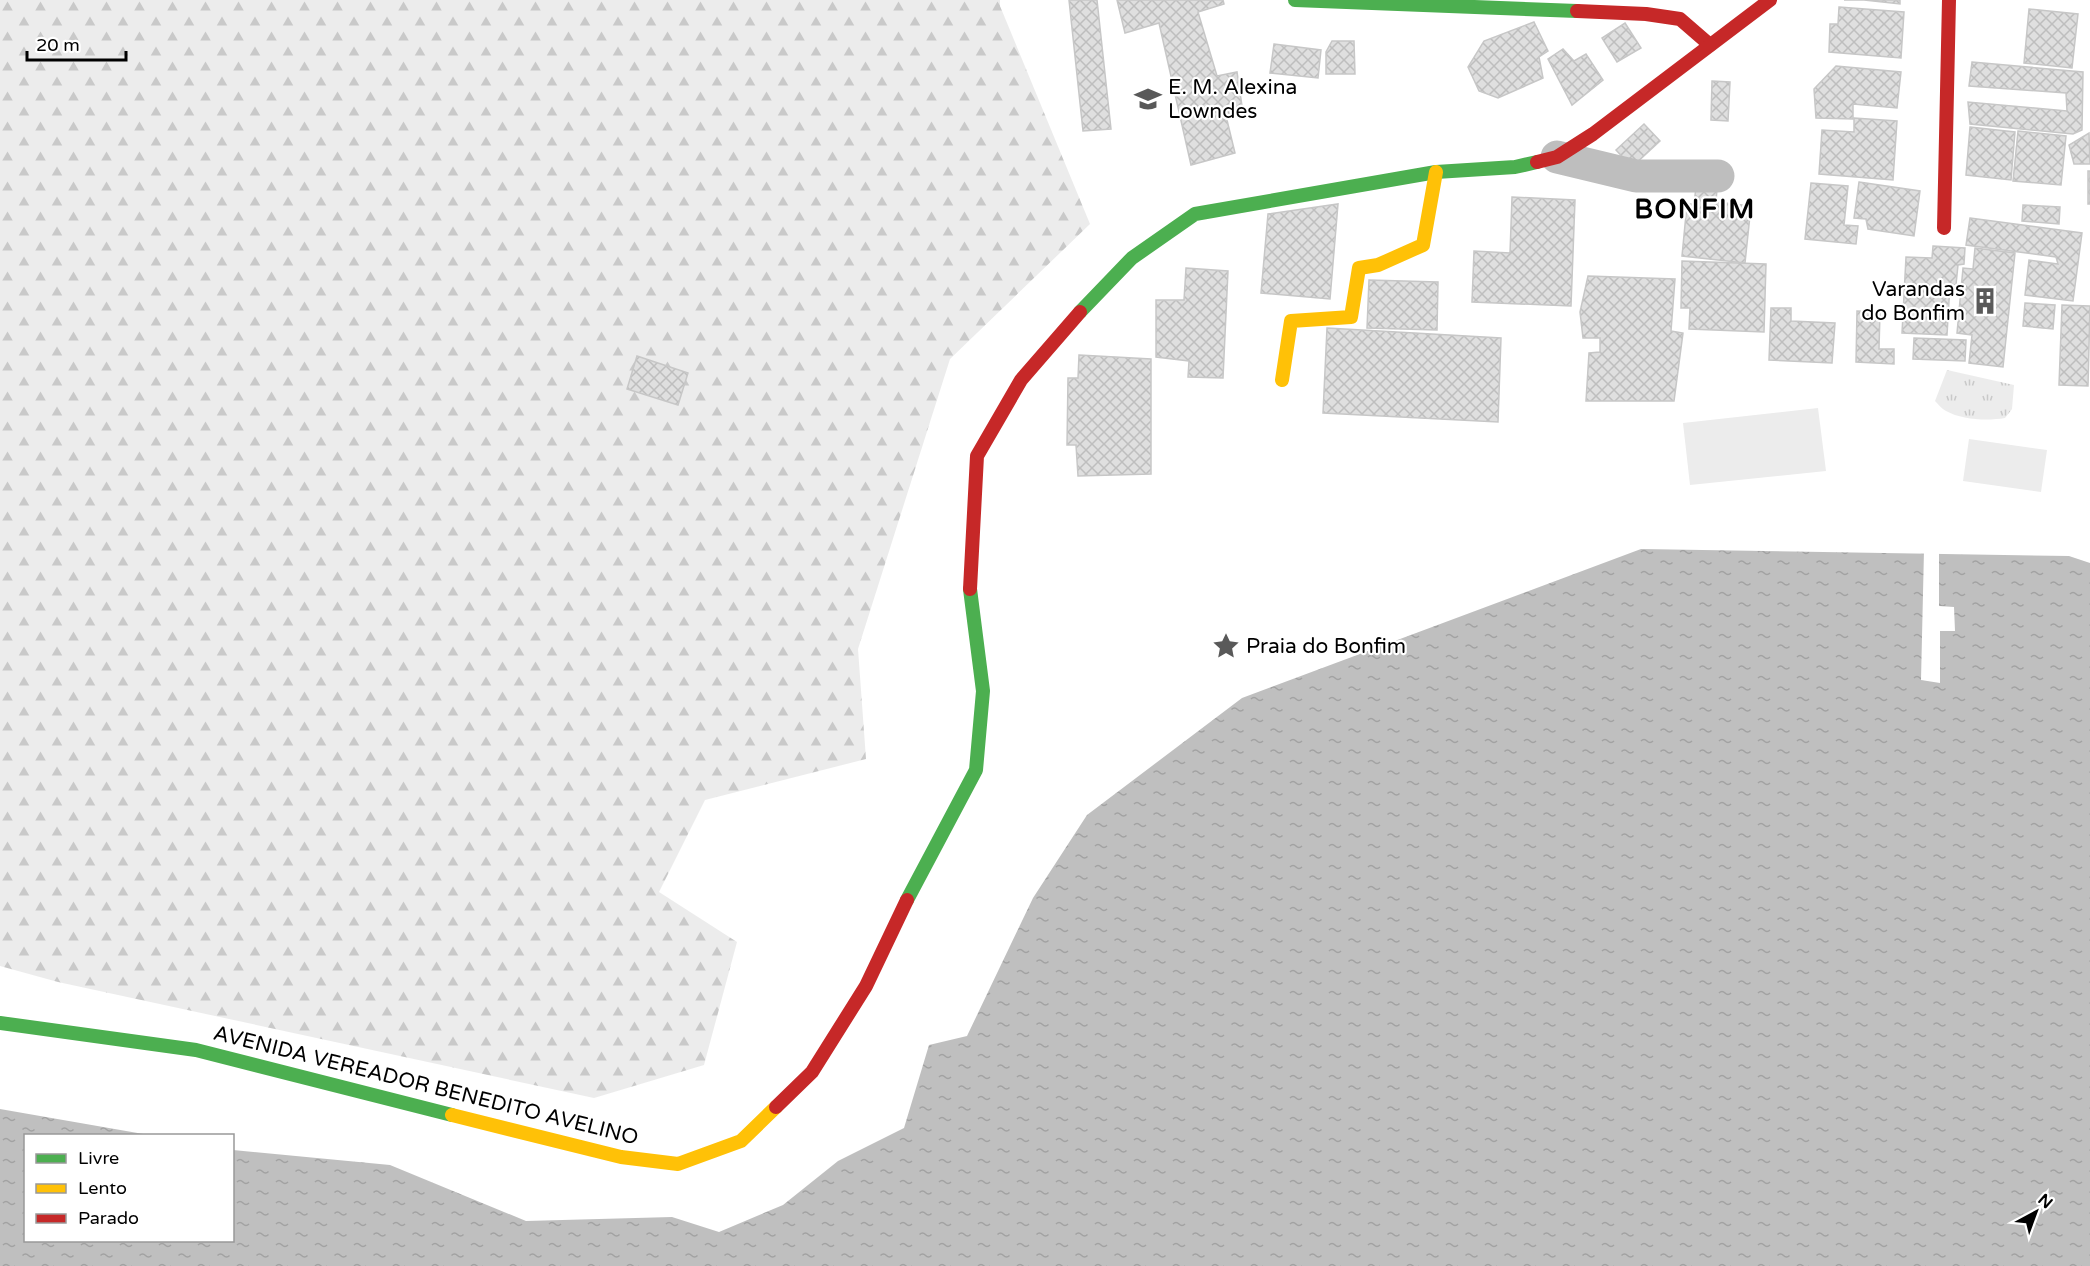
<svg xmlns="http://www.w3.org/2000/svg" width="2090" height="1266" viewBox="0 0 2090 1266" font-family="'Varela Round',sans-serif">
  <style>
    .forest { fill: url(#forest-firs) }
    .park { fill: url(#park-tufts) }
    .garden { fill: #ececec }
    .water { fill: url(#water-ripples) }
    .pier { fill: #fff }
    .building { fill: url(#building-cross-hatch); stroke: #c7c7c7; stroke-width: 1.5 }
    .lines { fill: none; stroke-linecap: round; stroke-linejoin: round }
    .street { stroke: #bebebe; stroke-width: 33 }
    .fast { stroke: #4caf50; stroke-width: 14 }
    .slow { stroke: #ffc107; stroke-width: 14 }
    .jam { stroke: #c62828; stroke-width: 14 }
    .labels { text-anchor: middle; stroke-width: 4.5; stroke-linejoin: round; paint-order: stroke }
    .poi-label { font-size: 21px; fill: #000; stroke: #fff; text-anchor: start }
    .street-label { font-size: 21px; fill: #000; stroke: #fff }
    .district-label { font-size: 27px; font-weight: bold; letter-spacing: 1.5px; fill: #000; stroke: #fff }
  </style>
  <defs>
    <pattern id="forest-firs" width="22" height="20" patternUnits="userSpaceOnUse" patternTransform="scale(1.5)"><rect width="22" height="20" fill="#ececec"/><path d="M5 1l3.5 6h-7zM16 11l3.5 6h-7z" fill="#c9c9c9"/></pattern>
    <pattern id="park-tufts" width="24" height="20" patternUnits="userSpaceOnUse" patternTransform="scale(1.5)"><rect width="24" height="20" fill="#ececec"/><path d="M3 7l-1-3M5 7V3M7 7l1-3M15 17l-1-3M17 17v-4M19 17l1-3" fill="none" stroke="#c9c9c9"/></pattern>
    <pattern id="water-ripples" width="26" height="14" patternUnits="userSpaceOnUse" patternTransform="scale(1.5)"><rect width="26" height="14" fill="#bfbfbf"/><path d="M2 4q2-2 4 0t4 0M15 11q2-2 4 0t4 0" fill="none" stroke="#a2a2a2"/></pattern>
    <pattern id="building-cross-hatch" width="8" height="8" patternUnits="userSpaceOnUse" patternTransform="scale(1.5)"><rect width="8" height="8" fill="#dfdfdf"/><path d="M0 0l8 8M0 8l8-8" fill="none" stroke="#bebebe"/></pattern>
  </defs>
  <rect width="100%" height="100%" fill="#fff"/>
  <!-- forest -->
  <path class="forest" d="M0 0H1000V6L1090 224 950 359 858 649 866 759 705 800 659 892 737 942 704 1065 594 1098 58 982 0 966Z"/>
  <!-- park -->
  <path class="park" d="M1947 370 2014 385 2012 409 2005 418C1988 421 1962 420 1946 411 1942 409 1938 404 1935 401Z"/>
  <!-- garden -->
  <g class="garden">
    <path d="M1818 408 1826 471 1690 485 1683 423Z"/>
    <path d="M1969 439 2047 450 2041 492 1963 481Z"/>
  </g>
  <!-- water -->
  <path class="water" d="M1641 549 2069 556 2090 563V1266H0V1109L149 1135 26 1136V1240H232L233 1150 390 1165 526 1221 672 1217 719 1232 783 1205 838 1161 904 1128 929 1045 967 1036 1033 898 1087 815 1242 698Z"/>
  <!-- pier -->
  <path class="pier" d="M1924 550H1939V606L1954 607 1955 631H1940V683L1921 680Z"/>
  <!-- building -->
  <g class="building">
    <path d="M1069 0H1097L1111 129 1083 131Z"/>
    <path d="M1117 0H1223L1224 4 1198 12 1217 76 1237 72 1243 113 1226 116 1235 153 1191 165 1159 23 1125 33Z"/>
    <path d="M1844 0H1900V4L1864 0Z"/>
    <path d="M1839 7 1904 12 1901 58 1829 52 1830 24H1838Z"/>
    <path d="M2029 9 2078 14 2072 68 2024 63Z"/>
    <path d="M1534 22 1548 51 1539 57 1543 78 1498 98 1479 91 1468 67 1484 41Z"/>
    <path d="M1625 23 1641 48 1617 62 1602 38Z"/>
    <path d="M1332 41H1354L1355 74H1326V52Z"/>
    <path d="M1274 44 1321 50 1318 78 1270 73Z"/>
    <path d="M1563 49 1574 61 1586 54 1603 80 1572 105 1548 59Z"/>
    <path d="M1972 62 2083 72 2082 130 2073 134 1970 124 1968 102 2067 111 2066 93 1969 86Z"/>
    <path d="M1836 66 1901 72 1897 108 1853 104V119L1816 118 1814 89Z"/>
    <path d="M1712 81 1730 82 1728 121 1711 120Z"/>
    <path d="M1854 118 1897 121 1893 180 1819 174 1822 130 1854 132Z"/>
    <path d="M1644 124 1660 141 1632 167 1616 150Z"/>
    <path d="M1970 127 2015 132 2011 180 1966 175Z"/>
    <path d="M2018 131 2066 136 2061 185 2013 181Z"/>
    <path d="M2089 133 2090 164H2074L2069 145Z"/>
    <rect x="2088" y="171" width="2" height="33"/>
    <path d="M1859 182 1920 191 1914 236 1868 229 1866 219 1854 218Z"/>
    <path d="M1811 183 1848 186 1844 225 1858 226 1856 244 1805 239Z"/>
    <path d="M1696 187 1717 189 1716 202 1751 206 1745 263 1682 256 1687 204H1694Z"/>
    <path d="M1512 197 1575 200 1571 306 1472 302 1474 251 1510 253Z"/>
    <path d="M1338 204 1330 299 1261 293 1268 214Z"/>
    <path d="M2023 205 2060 207 2059 224 2022 221Z"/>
    <path d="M1970 218 2082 233 2073 301 2025 295 2029 260 2058 264 2056 257 1966 245Z"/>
    <path d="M1933 246 1965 248 1964 264 1958 265 1956 285 1950 284 1947 335 1902 333 1906 257 1932 258Z"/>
    <path d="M1975 248 2015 253 2003 367 1969 363 1972 335 1957 333 1963 268 1973 269Z"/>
    <path d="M1682 261 1766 264 1764 332 1689 329 1690 308H1681Z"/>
    <path d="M1186 268 1228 271 1223 378 1188 377 1189 361 1156 357V300H1184Z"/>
    <path d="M1588 276 1675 279 1671 331 1683 333 1674 401H1586L1589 353 1600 352V338H1583L1580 312Z"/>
    <path d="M1369 280 1438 282 1437 330 1367 328Z"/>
    <path d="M2025 303 2055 305 2053 329 2023 326Z"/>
    <path d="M2062 305 2090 306 2088 386 2059 385Z"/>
    <path d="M1771 308H1791V321L1835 323 1832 363 1769 360Z"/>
    <path d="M1857 311 1880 312 1879 349H1894V364L1856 362Z"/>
    <path d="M1327 328 1501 338 1498 422 1323 413Z"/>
    <path d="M1914 338 1966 340 1965 361 1913 359Z"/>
    <path d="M1079 355 1151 359V474L1078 476 1076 445H1067L1068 378H1078Z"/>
    <path d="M637 356 688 373 678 405 627 389Z"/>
  </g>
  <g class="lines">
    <!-- street -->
    <path class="street" d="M1557 157 1636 176H1718"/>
    <!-- fast -->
    <g class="fast">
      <path d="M1295 0 1577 11"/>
      <path d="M1080 312 1132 258 1195 214 1436 172 1515 167 1537 162"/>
      <path d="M907 900 976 770 983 691 970 589"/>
      <path d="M0 1023 196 1050 452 1115"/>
    </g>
    <!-- slow -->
    <g class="slow">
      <path d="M1282 380 1291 321 1351 317 1359 268 1378 265 1423 245 1436 172"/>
      <path d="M452 1115 621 1157 678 1164 741 1141 776 1107"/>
    </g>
    <!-- jam -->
    <g class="jam">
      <path d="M1577 11 1646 14 1680 19 1710 45"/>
      <path d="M1537 162 1557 157 1593 134 1770 0"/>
      <path d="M1944 228 1949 0"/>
      <path d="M970 589 977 456 1021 380 1080 312"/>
      <path d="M776 1107 812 1072 866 986 907 900"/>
    </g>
  </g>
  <!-- icons -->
  <defs>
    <symbol id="school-bare" viewBox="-9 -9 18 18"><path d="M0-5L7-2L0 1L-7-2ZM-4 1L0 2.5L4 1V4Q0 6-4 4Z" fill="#595959" stroke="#fff" stroke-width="2.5" paint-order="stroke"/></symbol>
    <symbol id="building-bare" viewBox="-9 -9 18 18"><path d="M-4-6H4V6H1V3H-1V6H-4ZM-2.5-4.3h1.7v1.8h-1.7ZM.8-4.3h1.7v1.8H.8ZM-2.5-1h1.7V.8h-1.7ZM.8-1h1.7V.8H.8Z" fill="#595959" stroke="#fff" stroke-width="2.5" paint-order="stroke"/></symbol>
    <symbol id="sight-bare" viewBox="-9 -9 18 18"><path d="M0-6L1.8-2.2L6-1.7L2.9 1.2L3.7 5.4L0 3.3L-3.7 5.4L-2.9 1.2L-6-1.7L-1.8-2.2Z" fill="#595959" stroke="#fff" stroke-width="2.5" paint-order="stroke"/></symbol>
  </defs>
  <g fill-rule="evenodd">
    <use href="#school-bare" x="1129" y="80" width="38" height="38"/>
    <use href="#building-bare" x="1966" y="282" width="38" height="38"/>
    <use href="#sight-bare" x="1207" y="627" width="38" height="38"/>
  </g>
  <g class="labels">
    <!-- poi labels -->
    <g class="poi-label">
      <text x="1168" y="94">E. M. Alexina<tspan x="1168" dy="24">Lowndes</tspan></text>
      <text x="1965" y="296" text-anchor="end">Varandas<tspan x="1965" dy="24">do Bonfim</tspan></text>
      <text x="1246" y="653">Praia do Bonfim</text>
    </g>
    <!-- street labels -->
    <g class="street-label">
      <text transform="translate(426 1085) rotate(14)" y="7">AVENIDA VEREADOR BENEDITO AVELINO</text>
    </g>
    <!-- district labels -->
    <g class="district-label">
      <text x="1695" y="218">BONFIM</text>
    </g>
  </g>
  <!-- legend -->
  <rect x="24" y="1134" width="210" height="108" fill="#ffffff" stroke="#999999" stroke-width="1.5"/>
  <rect x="36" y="1154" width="30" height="9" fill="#4caf50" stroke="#999999" stroke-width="1.5"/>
  <text x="78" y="1164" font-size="18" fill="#000000">Livre</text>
  <rect x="36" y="1184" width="30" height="9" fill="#ffc107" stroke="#999999" stroke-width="1.5"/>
  <text x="78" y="1194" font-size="18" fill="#000000">Lento</text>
  <rect x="36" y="1214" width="30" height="9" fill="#c62828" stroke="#999999" stroke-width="1.5"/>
  <text x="78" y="1224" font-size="18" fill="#000000">Parado</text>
  <!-- north arrow -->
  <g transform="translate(2036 1212) rotate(41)" stroke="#ffffff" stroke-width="4.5" paint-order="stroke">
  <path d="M0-4.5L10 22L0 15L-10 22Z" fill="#000000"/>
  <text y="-9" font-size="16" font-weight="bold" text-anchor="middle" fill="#000000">N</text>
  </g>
  <!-- scale -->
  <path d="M27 51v9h99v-9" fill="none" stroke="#000000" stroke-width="3"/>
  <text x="36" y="51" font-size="18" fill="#000000" stroke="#ffffff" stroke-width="4.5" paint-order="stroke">20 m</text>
</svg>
